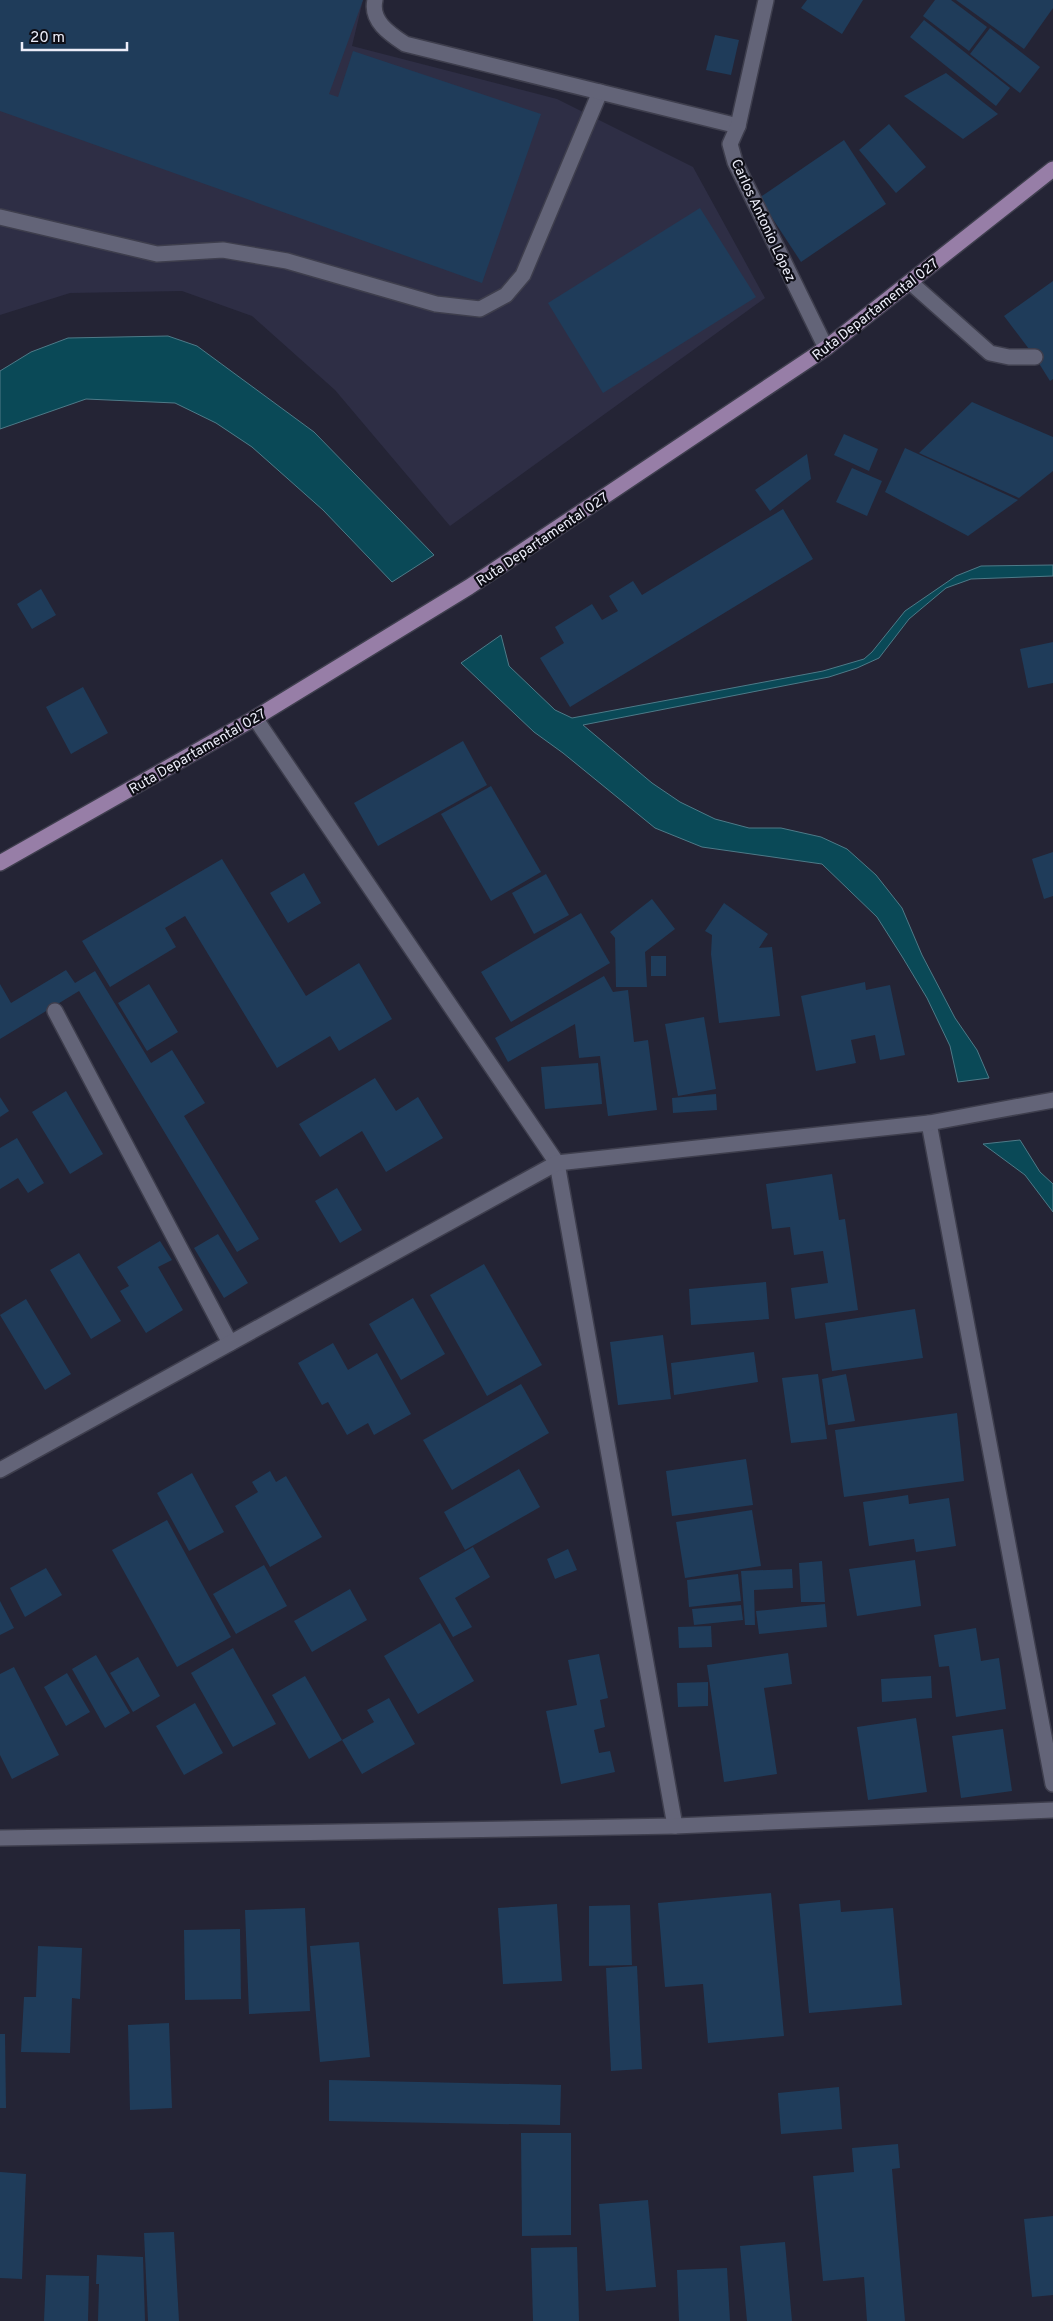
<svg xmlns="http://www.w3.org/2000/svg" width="1053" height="2321" viewBox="0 0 1053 2321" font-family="Overpass,sans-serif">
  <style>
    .built { fill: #2e2e45 }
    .water { fill: #0a4957; stroke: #4e7a88 }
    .building { fill: #1f3c5a }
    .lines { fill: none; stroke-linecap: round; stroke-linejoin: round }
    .lane-casing { stroke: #3e3e4d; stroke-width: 18 }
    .street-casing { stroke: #3e3e4d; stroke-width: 18 }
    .primary-casing { stroke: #3e3e4d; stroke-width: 18 }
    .lane { stroke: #636478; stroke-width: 15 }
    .street { stroke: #636478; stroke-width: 15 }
    .primary { stroke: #977ea7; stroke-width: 15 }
    .labels { text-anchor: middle; stroke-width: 4.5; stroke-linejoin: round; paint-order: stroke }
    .street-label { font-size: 14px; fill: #ecedf9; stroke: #0e0e16 }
  </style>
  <rect width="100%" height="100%" fill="#242435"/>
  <!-- built -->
  <path class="built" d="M0 0H363L352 46 557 99 693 167 765 298 450 526 335 390 252 316 182 291 70 293 0 315Z"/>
  <!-- water -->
  <g class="water">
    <path d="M168 336 197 346 314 432 434 555 392 582 323 510 252 447 216 423 175 403 86 399 0 429V371L31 352 68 338Z"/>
    <path d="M1053 565V576L971 579 946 588 909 619 879 658 857 668 829 677 583 725 652 783 680 802 715 819 749 828H781L821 837 847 849 876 875 902 908 922 955 955 1018 977 1050 989 1078 958 1082 950 1046 927 998 903 958 877 917 822 864 702 847 655 828 563 753 534 732 461 663 501 635 509 666 555 710 572 718 823 671 864 659 872 652 905 611 956 576 981 566Z"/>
    <path d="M1020 1140 1040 1172 1053 1184V1212L1025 1175 983 1144Z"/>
  </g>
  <!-- building -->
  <g class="building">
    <path d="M0 0H363L329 94 338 97 353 51 541 114 482 283 0 111Z"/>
    <path d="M807 0H863L842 34 801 8Z"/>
    <path d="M935 0H951L987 27 969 51 923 16Z"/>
    <path d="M956 0H1053V8L1024 49Z"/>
    <path d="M924 20 1010 88 996 106 910 37Z"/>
    <path d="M990 28 1040 67 1020 93 970 54Z"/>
    <path d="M715 35 739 40 731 75 706 70Z"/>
    <path d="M946 73 998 114 963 139 904 96Z"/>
    <path d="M889 124 926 167 896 193 859 150Z"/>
    <path d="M844 140 886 204 801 262 759 198Z"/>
    <path d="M700 208 756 297 603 393 548 303Z"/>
    <path d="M1053 281V379L1050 381 1035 357 1004 316Z"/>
    <path d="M972 402 1053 437V471L1019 498 919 453Z"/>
    <path d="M844 434 878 449 869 471 834 455Z"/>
    <path d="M905 448 1018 500 968 536 885 492Z"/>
    <path d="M807 454 811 479 770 511 755 490Z"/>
    <path d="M852 468 882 481 867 516 836 502Z"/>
    <path d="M783 509 813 559 570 707 540 658 564 643 555 627 592 604 602 620 618 611 609 596 633 581 642 595Z"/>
    <path d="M41 589 56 615 32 629 17 604Z"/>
    <path d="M1053 642V683L1028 688 1020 649Z"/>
    <path d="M83 687 108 733 71 754 46 707Z"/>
    <path d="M463 741 487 785 378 846 354 803Z"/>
    <path d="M491 786 541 872 491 901 441 814Z"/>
    <path d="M1053 852V896L1044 899 1032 859Z"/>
    <path d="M222 859 306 996 359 963 392 1019 339 1051 330 1036 277 1068 185 916 165 928 176 947 110 987 82 941Z"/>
    <path d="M304 873 321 903 288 923 270 893Z"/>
    <path d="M546 874 569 915 534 934 512 893Z"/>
    <path d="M652 899 675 929 645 952 647 987H616L615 938 610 932Z"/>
    <path d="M724 903 768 934 759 948 772 947 780 1016 719 1023 711 954 712 935 705 931Z"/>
    <path d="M581 913 610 963 511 1022 481 972Z"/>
    <rect x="651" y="956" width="15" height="20"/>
    <path d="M66 970 75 983 95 971 151 1063 172 1050 205 1103 184 1116 259 1239 237 1252 79 991 0 1039V984L11 1003Z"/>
    <path d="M604 976 613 992 628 990 634 1042 648 1040 657 1110 608 1116 600 1056 579 1058 575 1024 508 1062 495 1038Z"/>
    <path d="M865 982 866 990 890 985 905 1055 880 1060 875 1035 851 1040 856 1063 816 1071 801 996Z"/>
    <path d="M149 984 178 1032 147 1051 118 1003Z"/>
    <path d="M704 1017 716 1089 678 1096 665 1024Z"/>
    <path d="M598 1063 602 1104 545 1109 541 1067Z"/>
    <path d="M375 1078 396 1111 418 1097 443 1138 386 1172 362 1131 320 1157 299 1124Z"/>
    <path d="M66 1091 103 1154 70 1174 32 1112Z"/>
    <path d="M716 1094 717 1110 673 1113 672 1098Z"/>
    <path d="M0 1097 9 1111 0 1117Z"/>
    <path d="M17 1138 44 1183 28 1193 18 1178 0 1189V1148Z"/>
    <path d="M832 1174 839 1220 845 1219 858 1310 795 1319 791 1288 828 1283 823 1251 794 1255 790 1227 772 1229 766 1184Z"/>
    <path d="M337 1188 362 1230 340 1243 315 1201Z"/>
    <path d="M218 1234 248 1283 224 1298 194 1248Z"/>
    <path d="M160 1241 172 1260 158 1267 183 1310 146 1333 120 1291 129 1286 117 1267Z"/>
    <path d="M79 1253 121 1321 91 1339 50 1270Z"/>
    <path d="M484 1264 542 1365 487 1396 430 1295Z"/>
    <path d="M766 1282 769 1319 691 1325 689 1289Z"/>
    <path d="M413 1298 445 1354 401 1380 369 1324Z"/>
    <path d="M26 1299 71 1374 45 1390 0 1315Z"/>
    <path d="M915 1309 923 1358 832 1371 825 1323Z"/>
    <path d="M663 1335 671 1399 618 1405 610 1342Z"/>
    <path d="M333 1343 348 1370 377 1353 411 1414 374 1435 368 1423 347 1435 328 1402 322 1405 298 1363Z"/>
    <path d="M754 1352 758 1382 674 1395 671 1363Z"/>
    <path d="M818 1374 827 1439 791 1443 782 1378Z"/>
    <path d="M846 1374 855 1421 828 1425 822 1379Z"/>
    <path d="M521 1384 549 1433 452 1490 423 1440Z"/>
    <path d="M957 1413 964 1481 844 1497 835 1430Z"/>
    <path d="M746 1459 753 1505 672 1516 666 1471Z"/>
    <path d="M519 1469 540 1507 465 1550 444 1512Z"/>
    <path d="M270 1471 276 1482 286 1476 322 1537 270 1567 235 1506 258 1492 252 1482Z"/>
    <path d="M192 1473 224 1532 189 1551 157 1493Z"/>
    <path d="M908 1495 909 1504 949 1498 956 1546 916 1552 914 1539 869 1546 863 1502Z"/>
    <path d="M752 1510 761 1566 685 1578 676 1522Z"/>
    <path d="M167 1520 231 1637 177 1667 112 1550Z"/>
    <path d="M473 1547 490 1577 455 1598 472 1627 453 1637 419 1578Z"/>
    <path d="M568 1549 577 1570 555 1579 547 1559Z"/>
    <path d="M915 1560 921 1606 857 1616 849 1569Z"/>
    <path d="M822 1561 825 1602H801L799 1563Z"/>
    <path d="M264 1565 287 1606 236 1634 213 1594Z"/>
    <path d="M46 1568 62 1595 25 1617 10 1588Z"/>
    <path d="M792 1569 793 1588 754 1590 755 1625H745L741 1571Z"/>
    <path d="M738 1574 741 1601 689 1607 687 1580Z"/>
    <path d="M350 1589 367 1620 312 1652 294 1621Z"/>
    <path d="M0 1601 14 1628 0 1635Z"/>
    <path d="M825 1604 827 1627 759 1634 756 1611Z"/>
    <path d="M741 1605 743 1620 694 1625 692 1609Z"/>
    <path d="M440 1623 474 1681 418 1714 384 1656Z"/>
    <path d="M711 1626 712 1647 679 1648 678 1627Z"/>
    <path d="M976 1628 981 1661 999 1658 1006 1709 956 1717 949 1666 939 1667 934 1635Z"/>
    <path d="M233 1648 276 1724 233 1747 191 1673Z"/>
    <path d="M788 1653 792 1684 764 1688 777 1774 724 1782 707 1665Z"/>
    <path d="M599 1654 608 1698 600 1700 605 1727 594 1730 599 1753 610 1751 615 1772 561 1784 546 1711 577 1705 568 1660Z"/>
    <path d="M96 1655 130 1713 105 1728 72 1669Z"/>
    <path d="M138 1657 160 1696 133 1712 110 1673Z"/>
    <path d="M14 1667 59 1755 12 1779 0 1755V1674Z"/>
    <path d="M67 1673 90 1712 66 1726 44 1687Z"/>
    <path d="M305 1676 342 1740 309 1759 272 1695Z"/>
    <path d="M931 1676 932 1698 882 1702 881 1679Z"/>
    <path d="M708 1682V1706L678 1707 677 1683Z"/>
    <path d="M389 1698 415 1744 362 1774 342 1740 374 1722 367 1710Z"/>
    <path d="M195 1703 223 1753 184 1775 156 1726Z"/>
    <path d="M916 1718 927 1792 868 1800 857 1727Z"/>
    <path d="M1003 1729 1012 1791 961 1798 952 1736Z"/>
    <path d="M771 1893 784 2036 708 2043 703 1984 665 1987 658 1903Z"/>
    <path d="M840 1900 841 1912 893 1908 902 2005 809 2013 799 1904Z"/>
    <path d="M557 1904 562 1981 503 1984 498 1908Z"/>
    <path d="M630 1905 632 1965 589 1966V1906Z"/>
    <path d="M305 1908 310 2011 249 2014 245 1910Z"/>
    <path d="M240 1929 241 1999 185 2000 184 1930Z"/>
    <path d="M359 1942 370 2057 320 2062 310 1946Z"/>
    <path d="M38 1946 82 1948 80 1999 72 1998 70 2053 21 2052 24 1997H36Z"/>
    <path d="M637 1966 642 2069 611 2071 606 1968Z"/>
    <path d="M169 2023 172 2108 130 2110 128 2025Z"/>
    <path d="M0 2034H5L6 2108H0Z"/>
    <path d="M329 2080 561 2085 560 2125 329 2121Z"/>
    <path d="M839 2087 842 2129 781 2134 778 2093Z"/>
    <path d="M521 2133H571V2235L522 2236Z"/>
    <path d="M898 2144 900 2168 892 2169 905 2321H867L864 2277 823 2281 813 2176 854 2172 852 2148Z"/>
    <path d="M0 2172 26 2174 22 2279 0 2278Z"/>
    <path d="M648 2200 656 2287 606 2291 599 2204Z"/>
    <path d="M1053 2216V2295L1032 2297 1024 2219Z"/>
    <path d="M174 2232 179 2321H148L144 2233Z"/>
    <path d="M785 2242 792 2321H747L740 2246Z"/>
    <path d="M577 2247 579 2321H533L531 2248Z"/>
    <path d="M97 2255 143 2257 145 2321H98L99 2284H96Z"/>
    <path d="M727 2268 730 2321H679L677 2270Z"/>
    <path d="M46 2275 89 2276 88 2321H44Z"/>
  </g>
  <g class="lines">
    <defs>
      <g id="lane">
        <path d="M0 217 157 254 223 250 287 261 436 304 480 309 506 295 523 275 600 92"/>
        <path d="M910 282 990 353 1009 357H1035"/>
        <path d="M55 1011 230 1343"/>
      </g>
      <g id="street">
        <path d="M375 0C370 21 390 34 405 44L738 126"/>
        <path d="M766 0 738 126 730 144 735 162 826 348"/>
        <path d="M255 718 557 1163 675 1826"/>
        <path d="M929 1123 1053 1784"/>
        <path d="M0 1470 557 1163 929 1123 1053 1100"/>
        <path d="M0 1838 675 1826 1053 1810"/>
      </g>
      <path id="primary" d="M0 863 255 718 469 587 826 348 1053 169"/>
    </defs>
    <!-- lane casing -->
    <use href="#lane" class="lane-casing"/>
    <!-- street casing -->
    <use href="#street" class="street-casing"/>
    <!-- primary casing -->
    <use href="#primary" class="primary-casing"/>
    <!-- lane -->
    <use href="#lane" class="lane"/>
    <!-- street -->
    <use href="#street" class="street"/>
    <!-- primary -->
    <use href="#primary" class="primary"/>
  </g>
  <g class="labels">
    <!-- street labels -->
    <g class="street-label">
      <text transform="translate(764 220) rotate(65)" y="5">Carlos Antonio López</text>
      <text transform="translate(875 309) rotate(-38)" y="5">Ruta Departamental 027</text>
      <text transform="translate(542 539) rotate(-34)" y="5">Ruta Departamental 027</text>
      <text transform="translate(197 751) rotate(-30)" y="5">Ruta Departamental 027</text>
    </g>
  </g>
  <!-- scale -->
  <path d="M22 42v8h105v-8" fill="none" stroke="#ecedf9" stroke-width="2.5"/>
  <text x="30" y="42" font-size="15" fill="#ecedf9" stroke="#0e0e16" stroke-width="4" paint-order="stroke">20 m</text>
</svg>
